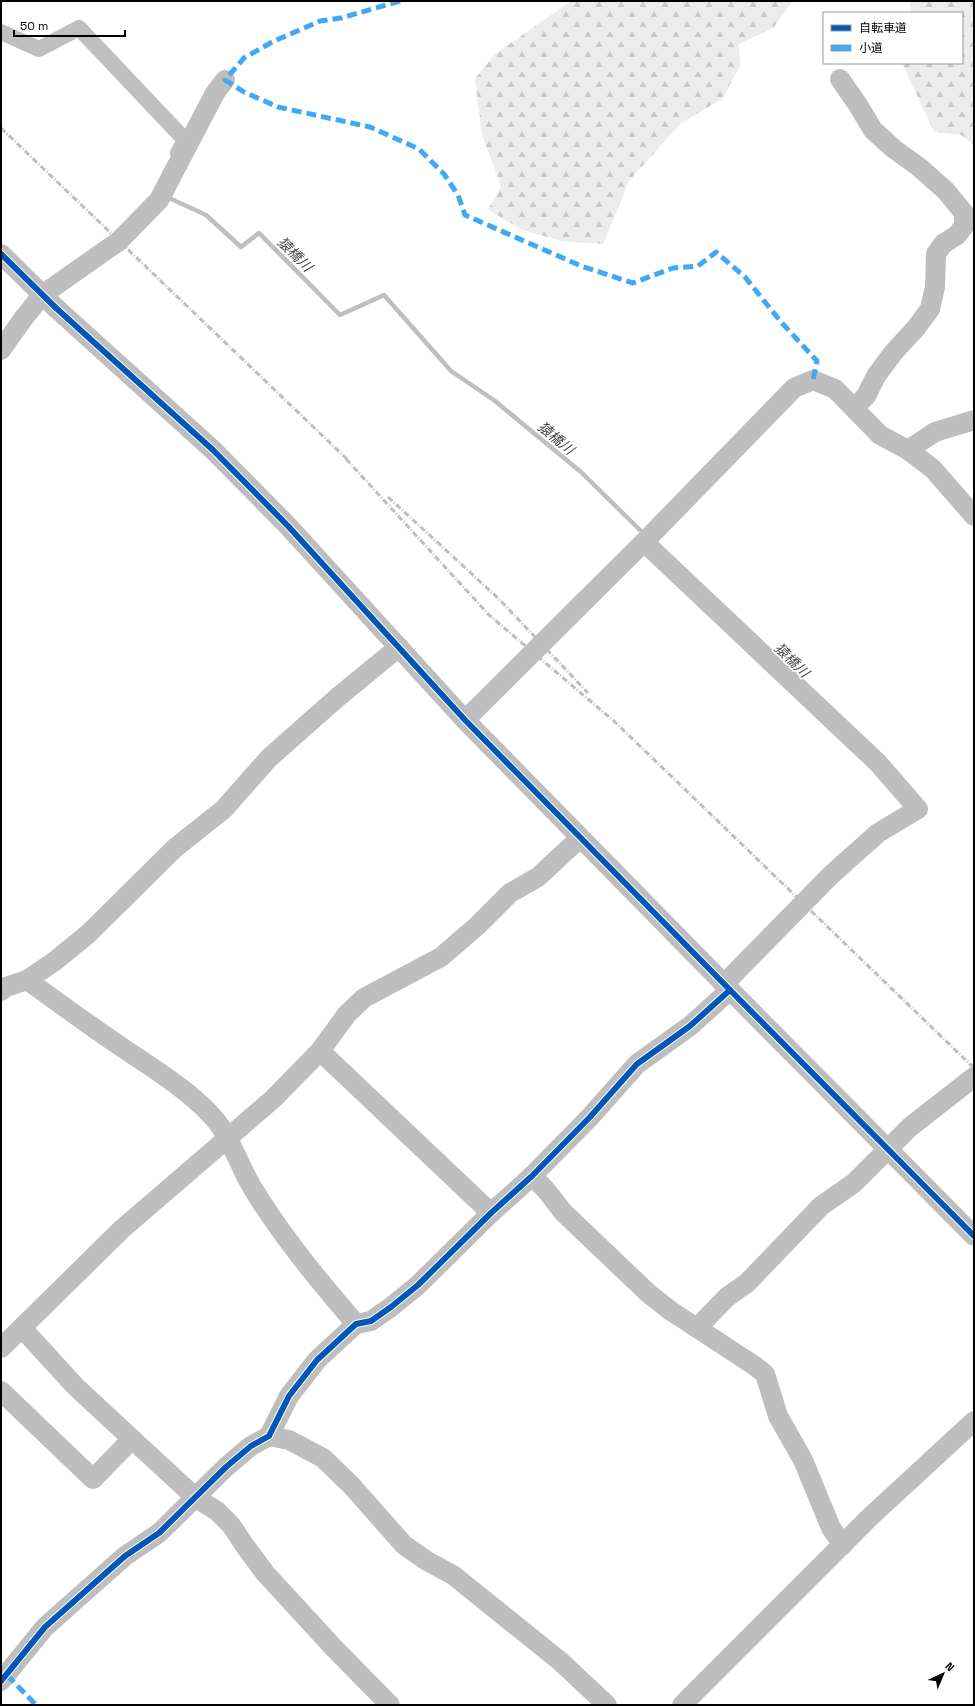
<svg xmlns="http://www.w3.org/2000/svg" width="975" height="1706" viewBox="0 0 975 1706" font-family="'Space Grotesk','Noto Sans JP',sans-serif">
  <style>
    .forest { fill: url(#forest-firs) }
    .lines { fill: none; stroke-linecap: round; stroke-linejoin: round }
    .stream { stroke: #bfbfbf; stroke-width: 4.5 }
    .canal { stroke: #bfbfbf; stroke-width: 16 }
    .minor { stroke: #bebebe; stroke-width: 20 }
    .rail { stroke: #bebebe; stroke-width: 3; stroke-dasharray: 6 2 1 2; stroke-linecap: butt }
    .quiet { stroke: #3fa9f5; stroke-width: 5; stroke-dasharray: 10 5; stroke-linecap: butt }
    .cycleway-casing { stroke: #fff; stroke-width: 8 }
    .cycleway { stroke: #0057b8; stroke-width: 6 }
    .labels { text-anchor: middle; stroke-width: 3.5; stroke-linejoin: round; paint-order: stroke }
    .water-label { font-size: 14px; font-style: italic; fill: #444; stroke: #fff }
  </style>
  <defs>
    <pattern id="forest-firs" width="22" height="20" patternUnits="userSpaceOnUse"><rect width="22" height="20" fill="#ececec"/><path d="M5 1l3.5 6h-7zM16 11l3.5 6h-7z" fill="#c9c9c9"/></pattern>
  </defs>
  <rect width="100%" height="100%" fill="#fff"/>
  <!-- forest -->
  <g class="forest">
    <path d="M571 1H793L773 28 739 44 740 66 722 99 681 123 629 181 603 244 561 241 523 230 488 210 501 186 482 135 475 79 495 54Z"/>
    <path d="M909 1H974V145L961 135 934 132 902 63H962V13H912Z"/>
  </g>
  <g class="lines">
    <!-- stream -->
    <path class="stream" d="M167 197 206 215 241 247 259 233 340 315 384 295 451 371 495 401 581 472 644 534"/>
    <!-- canal -->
    <path class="canal" d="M1 32 39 49 79 28 185 140 178 153"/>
    <!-- minor -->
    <g class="minor">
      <path d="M840 79 858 105 873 130 894 149 919 167 946 191 964 213V226L957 235 943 244 936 254 935 287 930 309 916 328 893 353 876 376 866 396 855 407"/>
      <path d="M1 254 56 308 213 450 288 526 465 720 730 990 974 1236"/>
      <path d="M1 350 23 319 42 295 119 241 159 200 215 93 225 80"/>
      <path d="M908 450 935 432 974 420"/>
      <path d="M644 542 878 763 918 809 878 833 831 875 724 984"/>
      <path d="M465 720 650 536 794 388 813 380 835 389 880 435 908 450 933 469 974 516"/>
      <path d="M27 980C59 1003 90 1026 123 1048 154 1069 187 1089 212 1116 232 1138 239 1167 255 1192 284 1239 320 1282 356 1324"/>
      <path d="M1 991 6 987 27 980 55 961 88 934 175 848 224 809 269 758 338 697 399 647"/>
      <path d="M320 1051 491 1213"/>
      <path d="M532 1176 546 1190 563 1212 648 1293 671 1311 755 1366 765 1374 778 1416 803 1460 831 1528 843 1545"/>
      <path d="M22 1328 75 1386 132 1439 196 1498 217 1511 231 1525 245 1546 265 1573 333 1647 390 1705"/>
      <path d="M697 1328 727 1297 747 1283 821 1206 854 1183 910 1127 974 1077"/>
      <path d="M1 1348 122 1229 273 1099 320 1051 347 1014 364 998 441 957 477 926 510 893 538 877 580 838"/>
      <path d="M1 1391 93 1479 132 1439"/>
      <path d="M269 1436 289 1440 323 1458 351 1485 404 1545 427 1561 453 1575 560 1661 607 1705"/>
      <path d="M1 1681 45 1627 125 1556 159 1533 226 1467 251 1446 269 1436 289 1396 317 1360 356 1324 371 1321 391 1307 418 1285 491 1213 532 1176 590 1117 637 1064 690 1026 730 990"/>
      <path d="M682 1705 870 1517 974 1421"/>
    </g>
    <!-- rail -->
    <g class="rail">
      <path d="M1 128 350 462"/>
      <path d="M346 459 489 615 615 722 974 1068"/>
      <path d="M388 497 498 598 588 693"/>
    </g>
    <!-- quiet -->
    <g class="quiet">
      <path d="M400 1 341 18 320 21 272 42 244 58 225 80 244 92 278 107 370 127 419 149 444 174 458 195 465 215 581 266 633 283 673 268 698 266 716 252 745 277 781 322 817 361 813 380"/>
      <path d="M7 1675 36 1705"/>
    </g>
    <defs>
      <g id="cycleway">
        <path d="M1 254 56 308 213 450 288 526 465 720 730 990 974 1236"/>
        <path d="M1 1681 45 1627 125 1556 159 1533 226 1467 251 1446 269 1436 289 1396 317 1360 356 1324 371 1321 391 1307 418 1285 491 1213 532 1176 590 1117 637 1064 690 1026 730 990"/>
      </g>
    </defs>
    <!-- cycleway casing -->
    <use href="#cycleway" class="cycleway-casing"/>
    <!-- cycleway -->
    <use href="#cycleway" class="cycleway"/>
  </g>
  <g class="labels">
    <!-- water labels -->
    <g class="water-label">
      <text transform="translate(295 254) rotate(45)" y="5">猿橋川</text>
      <text transform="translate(556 438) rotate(40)" y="5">猿橋川</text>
      <text transform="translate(792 660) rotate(44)" y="5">猿橋川</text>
    </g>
  </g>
  <!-- border -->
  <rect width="975" height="1706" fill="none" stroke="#000000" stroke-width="4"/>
  <!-- legend -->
  <rect x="823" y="12" width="140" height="52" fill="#ffffff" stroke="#999999"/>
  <rect x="831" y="25" width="20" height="6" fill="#0057b8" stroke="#999999"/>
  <text x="859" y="32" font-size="12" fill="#000000">自転車道</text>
  <rect x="831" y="45" width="20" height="6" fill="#3fa9f5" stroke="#999999"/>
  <text x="859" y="52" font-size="12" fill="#000000">小道</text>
  <!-- north arrow -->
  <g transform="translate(943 1674) rotate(44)" stroke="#ffffff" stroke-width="3" paint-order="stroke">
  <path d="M0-3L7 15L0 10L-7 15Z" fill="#000000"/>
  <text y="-6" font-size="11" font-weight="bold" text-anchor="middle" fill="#000000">N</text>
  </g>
  <!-- scale -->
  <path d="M14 30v6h111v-6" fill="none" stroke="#000000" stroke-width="2"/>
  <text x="20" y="30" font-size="12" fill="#000000" stroke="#ffffff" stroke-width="3" paint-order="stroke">50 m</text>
</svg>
